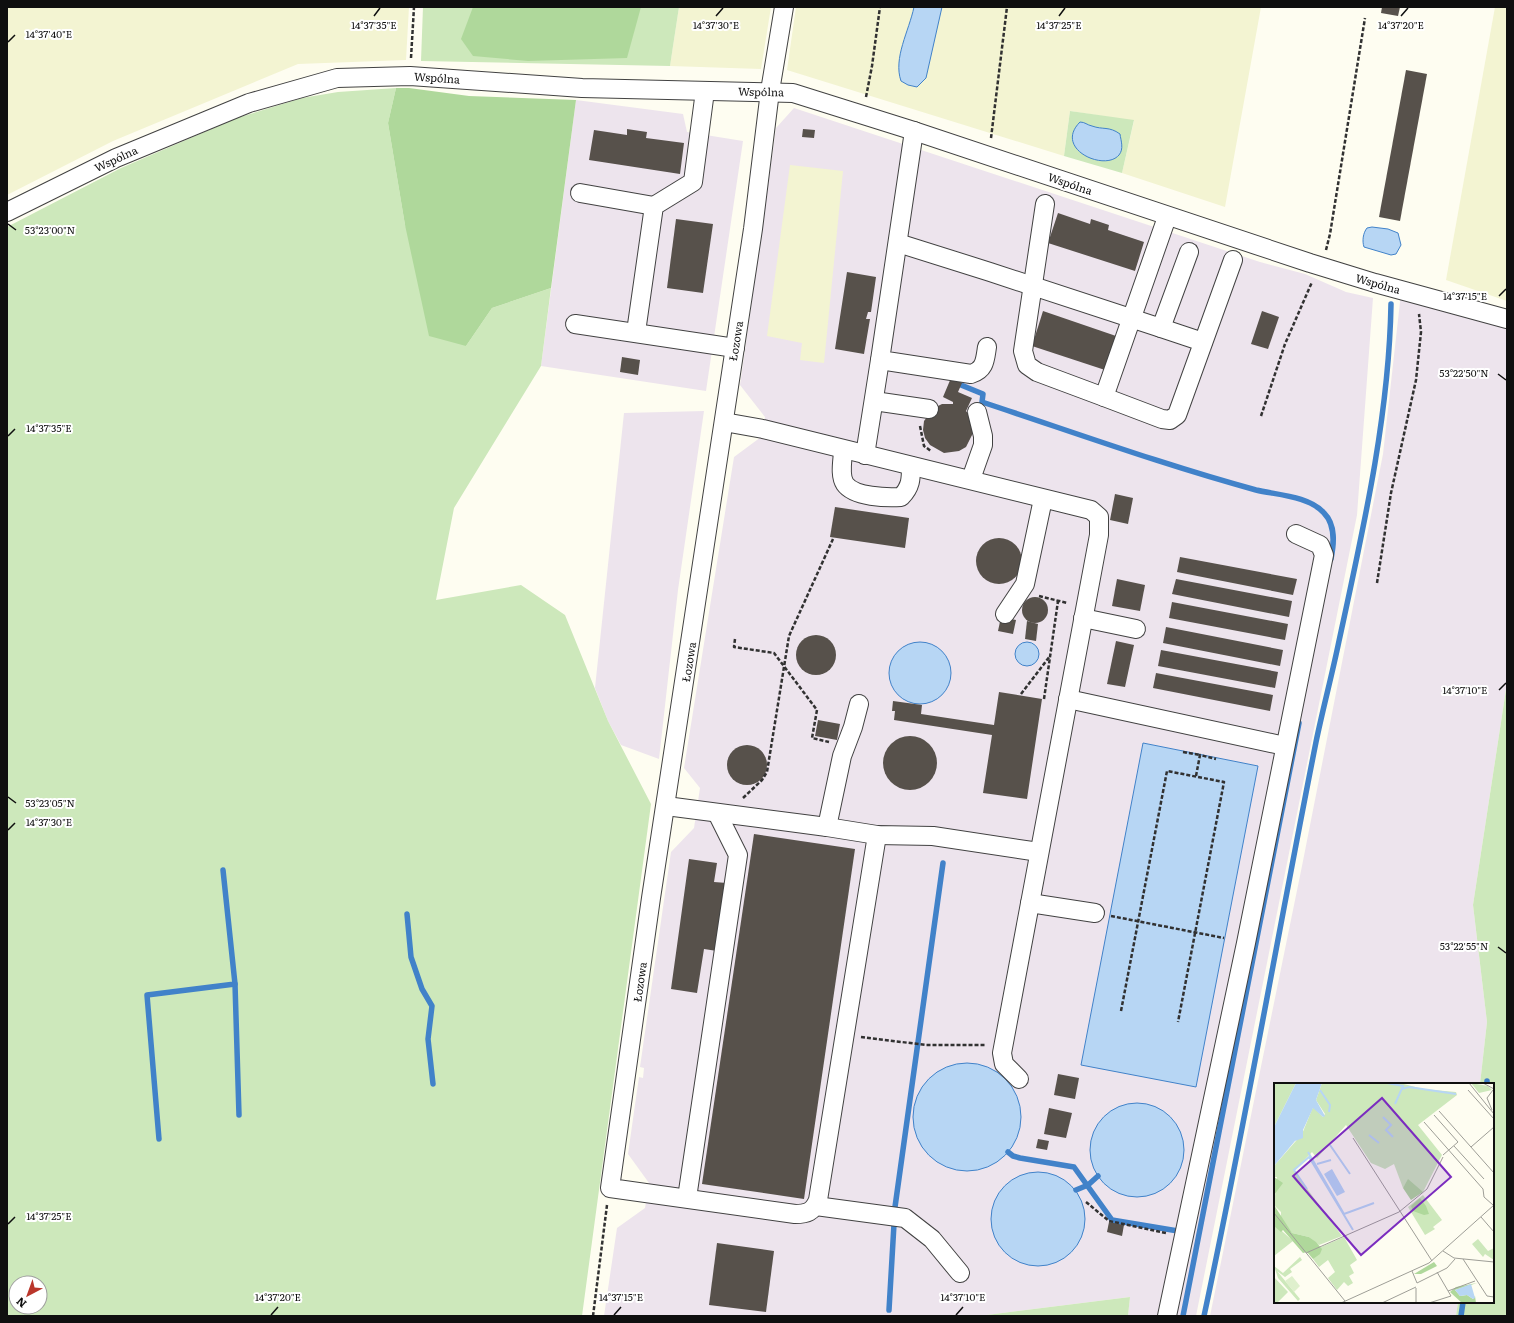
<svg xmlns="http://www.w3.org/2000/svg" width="1514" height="1323" viewBox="0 0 1514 1323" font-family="Literata,serif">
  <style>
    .industrial { fill: #ede4ed }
    .farmland { fill: #f3f4d2 }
    .green { fill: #cde8bb; fill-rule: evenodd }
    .forest { fill: #afd89b }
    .water { fill: #b7d6f4; stroke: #4182c9 }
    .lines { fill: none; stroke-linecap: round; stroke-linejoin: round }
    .stream { stroke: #4182c9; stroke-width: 5.5 }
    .building { fill: #57514b }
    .minor-casing { stroke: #424242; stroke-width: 20 }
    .path { stroke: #313131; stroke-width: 2.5; stroke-dasharray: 4 2; stroke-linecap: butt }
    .minor { stroke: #fff; stroke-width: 18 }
    .ticks { fill: none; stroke: #0f0f0f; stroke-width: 1.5 }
    .labels { text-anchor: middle; stroke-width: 4; stroke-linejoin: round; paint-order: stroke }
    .street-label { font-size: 11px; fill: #0f0f0f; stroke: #fff }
    .inset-river { fill: none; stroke: #b7d6f4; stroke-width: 2 }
    .inset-road { fill: none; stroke: #9e9e97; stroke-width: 1 }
    .view { fill: #7b2cbf; fill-opacity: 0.15; stroke: #7b2cbf; stroke-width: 2 }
    .inset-edge { fill: none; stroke: #0f0f0f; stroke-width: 2 }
    .ticks-label { font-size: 10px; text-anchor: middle; fill: #0f0f0f; stroke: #fff; stroke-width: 4; stroke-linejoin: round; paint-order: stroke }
  </style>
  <rect width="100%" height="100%" fill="#fefdf1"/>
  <!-- industrial -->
  <g class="industrial">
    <path d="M576 100 683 114 687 132 743 141 706 391 541 366Z"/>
    <path d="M794 108 1260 262 1305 274 1346 292 1373 298 1357 515 1196 1316H1128L1130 1297 979 1316H604L617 1228 645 1208 649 1183 628 1154 639 1077 643 1078 644 1068 640 1067 671 852 694 828 700 788 684 768 734 457 761 437 765 417 740 385 776 128Z"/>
    <path d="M1401 293 1507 326V683L1473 905 1487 1022 1480 1084H1275V1302H1458L1456 1316H1210L1302 866 1383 454Z"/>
    <path d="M704 411 678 590 659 759 621 745 608 721 595 688 624 413Z"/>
  </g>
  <!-- farmland -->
  <g class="farmland">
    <path d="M7 7H409L406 60 298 64 113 141 7 195Z"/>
    <path d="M679 7H771L761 69 670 66Z"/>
    <path d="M796 7H1261L1225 207 1122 173 1134 121 1070 111 1064 156 787 70Z"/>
    <path d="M1495 7H1507V301L1446 280Z"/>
    <path d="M790 165 843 171 824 363 800 360 802 343 767 336Z"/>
  </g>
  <!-- green -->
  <g class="green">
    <path d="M423 7H679L670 66 421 61Z"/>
    <path d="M396 88 388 123 405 225 466 346 492 308 551 288 541 366 454 508 436 600 521 585 565 615 608 721 651 804 582 1316H7V227L121 168 237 118 302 98 338 92ZM16 1283H40V1307H16Z"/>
    <path d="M1070 111 1134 120 1122 173 1064 156Z"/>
    <path d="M1507 683V1316H1456L1458 1302H1493V1084H1480L1487 1022 1473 905Z"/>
    <path d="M1130 1297 1128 1316H979Z"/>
  </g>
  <!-- forest -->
  <g class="forest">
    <path d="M473 7H641L627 58 528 61 473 56 461 39Z"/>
    <path d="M396 88H409L469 96 576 100 551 288 492 308 466 346 429 336 405 225 388 123Z"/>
  </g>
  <!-- water -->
  <g class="water">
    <path d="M914 7H942L926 78 917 87 908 85 901 81C893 58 909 31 914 7Z"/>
    <path d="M1080 122C1085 122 1087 125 1092 126 1103 130 1109 126 1120 134 1121 141 1124 149 1119 155 1105 172 1053 149 1080 122Z"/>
    <path d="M1372 227 1388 229 1398 233 1401 245 1396 254 1391 255 1364 247C1362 241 1363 233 1367 228Z"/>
    <circle cx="1027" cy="654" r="12"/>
    <circle cx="920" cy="673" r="31"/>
    <path d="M1143 743 1258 766 1196 1087 1081 1065Z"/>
    <circle cx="967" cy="1117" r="54"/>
    <circle cx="1137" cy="1150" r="47"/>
    <circle cx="1038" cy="1219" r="47"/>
  </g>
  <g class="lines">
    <!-- stream -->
    <g class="stream">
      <path d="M961 385 983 394 982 402C1073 432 1164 465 1256 490 1277 495 1309 496 1324 513 1336 525 1334 544 1331 559"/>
      <path d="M407 914 411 957 422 989 432 1006 428 1039 433 1084"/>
      <path d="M235 984 239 1115"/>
      <path d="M1487 1084V1081"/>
      <path d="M159 1139 147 995 235 984 223 870"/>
      <path d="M1008 1152 1013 1156 1020 1158 1074 1167 1112 1220 1178 1231"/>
      <path d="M1076 1190 1088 1185 1098 1176"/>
      <path d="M889 1310 895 1207 943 863"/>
      <path d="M1183 1316 1299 723"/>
      <path d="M1204 1316C1245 1125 1278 933 1316 742 1323 708 1332 675 1339 641 1363 530 1389 417 1391 304"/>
      <path d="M1461 1316 1463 1302"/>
    </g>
  </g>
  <!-- building -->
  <g class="building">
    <path d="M1382 7H1400L1398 16 1381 13Z"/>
    <path d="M1406 70 1427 74 1400 221 1379 217Z"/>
    <path d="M627 129 647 132 646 138 684 143 680 174 589 160 594 130 627 135Z"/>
    <path d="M803 129 815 130 814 138 802 137Z"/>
    <path d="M1058 213 1090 224 1091 219 1109 225 1108 230 1144 242 1135 271 1048 243Z"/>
    <path d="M676 219 713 224 703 293 667 288Z"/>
    <path d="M847 272 876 277 871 312H868L866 319H870L864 354 835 349Z"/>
    <path d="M1043 311 1116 336 1105 370 1032 346Z"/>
    <path d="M1262 311 1279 317 1268 349 1251 344Z"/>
    <path d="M622 357 640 360 638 375 620 372Z"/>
    <path d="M951 378 962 383 958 392 972 398 966 411 971 417 973 433 966 447 959 451 944 453 930 445 925 438 923 430 924 421 934 408 942 404H953V402L943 397Z"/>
    <path d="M1115 494 1133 498 1128 524 1110 520Z"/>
    <path d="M835 507 909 518 905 548 830 537Z"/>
    <circle cx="999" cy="561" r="23"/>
    <path d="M1180 557 1297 579 1293 595 1177 572Z"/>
    <path d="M1117 579 1145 585 1140 611 1112 606Z"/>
    <path d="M1176 579 1292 601 1289 617 1172 594Z"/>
    <circle cx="1035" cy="610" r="13"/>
    <path d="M1172 602 1288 624 1285 640 1169 618Z"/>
    <path d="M1001 617 1016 620 1013 634 998 631Z"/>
    <path d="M1027 621 1038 624 1036 641 1025 639Z"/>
    <path d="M1166 627 1283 650 1280 666 1163 643Z"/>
    <circle cx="816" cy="655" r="20"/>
    <path d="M1116 641 1134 645 1125 687 1107 684Z"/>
    <path d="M1161 650 1278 672 1275 688 1158 666Z"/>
    <path d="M1156 673 1273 695 1270 711 1153 688Z"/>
    <path d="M999 692 1042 699 1027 799 983 793 992 735 894 720 895 711H892L893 701 922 705 921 714 994 725Z"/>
    <path d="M818 720 840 724 837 740 815 736Z"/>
    <circle cx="910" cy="763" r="27"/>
    <circle cx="747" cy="765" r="20"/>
    <path d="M754 834 855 849 804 1199 702 1184Z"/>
    <path d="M689 859 717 863 714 882 727 883 717 951 704 949 697 993 671 989Z"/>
    <path d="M1058 1074 1079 1078 1075 1099 1054 1095Z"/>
    <path d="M1049 1108 1072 1113 1066 1138 1044 1134Z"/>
    <path d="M1038 1139 1049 1141 1047 1150 1036 1148Z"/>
    <path d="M1109 1222 1124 1225 1122 1236 1107 1232Z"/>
    <path d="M717 1243 774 1251 766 1312 709 1305Z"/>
  </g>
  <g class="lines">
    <defs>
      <g id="minor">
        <path d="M784 7 770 91 753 229 651 898 610 1188 795 1214C807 1214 813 1212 818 1200L877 835"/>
        <path d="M914 131 880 360 971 374C985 370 985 360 987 347"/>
        <path d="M580 193 654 206"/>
        <path d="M1045 204 1023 351 1027 365 1037 372 1104 397"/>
        <path d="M7 212 116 158 249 103 337 78 410 76 582 88 793 93 914 131 1310 263 1375 283 1507 319"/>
        <path d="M1167 217 1104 397 1162 419 1170 420 1177 415 1233 260"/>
        <path d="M898 243 990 272 1161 328 1189 252"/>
        <path d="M575 324 735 348"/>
        <path d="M1161 328 1203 342"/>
        <path d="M636 332 654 206 693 182 705 91"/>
        <path d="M874 401 929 409"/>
        <path d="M724 422 763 429 1091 510 1099 517V535L1002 1053 1004 1064 1019 1079"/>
        <path d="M843 450C843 459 839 475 845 484 854 497 887 498 901 497 911 487 911 479 911 466"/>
        <path d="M865 455 880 360"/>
        <path d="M971 479 983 445V436L977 412"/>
        <path d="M1005 614 1025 584 1043 499"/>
        <path d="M1083 618 1136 629"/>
        <path d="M1068 699 1285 746"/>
        <path d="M666 806 827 827 877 835 933 836 1039 852"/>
        <path d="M827 827 842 756 853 727 859 704"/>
        <path d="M1030 903 1095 913"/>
        <path d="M687 1198 738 855 717 813"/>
        <path d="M816 1206 905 1218 932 1239 960 1273"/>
        <path d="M1167 1316 1246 943 1324 555 1320 545 1296 534"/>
      </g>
    </defs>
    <!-- minor casing -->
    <use href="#minor" class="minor-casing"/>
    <!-- path -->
    <g class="path">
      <path d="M411 58 414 7"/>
      <path d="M866 97 872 66 880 7"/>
      <path d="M991 138 1007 7"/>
      <path d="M1326 250 1330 234 1365 18"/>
      <path d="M1261 416 1285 344 1312 282"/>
      <path d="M920 426 924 446 931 451"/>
      <path d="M1377 583 1391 493 1416 380 1421 332 1419 314"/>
      <path d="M1039 596 1067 603"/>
      <path d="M735 639 734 647 774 653 817 710 812 738 829 742"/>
      <path d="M1021 694 1050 656"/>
      <path d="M1044 699 1058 601"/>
      <path d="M1183 752 1200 755"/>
      <path d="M1196 776 1200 755 1216 759"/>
      <path d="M743 798 762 780 767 772 789 636 833 539"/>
      <path d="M1111 916 1224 938"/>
      <path d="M1121 1011 1167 771 1224 782 1178 1022"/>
      <path d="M861 1037 926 1045H986"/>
      <path d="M1086 1202 1109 1221 1166 1233"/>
      <path d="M593 1316 607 1205"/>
    </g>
    <!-- minor -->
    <use href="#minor" class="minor"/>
  </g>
  <!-- ticks -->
  <path class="ticks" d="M374 16 380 8M716 16 723 8M1059 16 1065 8M1401 16 1408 8M8 42 15 35M8 224 16 230M1499 296 1506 289M1498 374 1506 380M8 436 15 429M1499 690 1506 683M8 797 16 803M8 830 15 823M1498 947 1506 953M8 1224 15 1217M271 1315 278 1307M614 1315 621 1307M956 1315 963 1307"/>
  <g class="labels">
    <!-- street labels -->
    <g class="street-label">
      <text transform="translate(437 78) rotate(4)" y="4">Wspólna</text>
      <text transform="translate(761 92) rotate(1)" y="4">Wspólna</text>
      <text transform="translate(116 159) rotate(-25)" y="4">Wspólna</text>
      <text transform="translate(1070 184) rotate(19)" y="4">Wspólna</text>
      <text transform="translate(1378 284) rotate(16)" y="4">Wspólna</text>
      <text transform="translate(736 341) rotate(-81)" y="4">Łozowa</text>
      <text transform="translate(689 662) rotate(-81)" y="4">Łozowa</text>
      <text transform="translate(640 982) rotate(-82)" y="4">Łozowa</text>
    </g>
  </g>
  <!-- overview -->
  <g transform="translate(1274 1083)">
    <rect width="220" height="220" fill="#fefdf1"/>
    <path d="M0 0H22L0 44ZM48 0H126L149 6 182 9 183 12 144 42 168 72 149 109 132 101 129 105 120 81 111 86 97 80 72 42 43 75 38 69 20 88 68 153 45 162 35 154 18 150 7 136V129L0 122 3 94H0V83L28 51 39 24 49 34 51 31 42 17ZM197 0 214 3 218 7 205 10ZM149 112 168 137 159 144 161 146 151 152 134 124ZM1 142 19 158 0 173V143ZM70 154 83 177 76 182 80 190 75 193 79 200 74 203 70 199 63 207 54 195 61 189 54 177 45 184 39 176 47 164ZM204 156 214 168 220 165V177L211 171 209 174 198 161ZM26 174 28 177 16 186 18 189 11 194 3 188 26 216 24 218 4 195 0 183 9 190ZM0 194 14 209 3 220H0Z" fill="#cde8bb"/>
    <path d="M0 94 9 100 0 112ZM134 96 149 109 137 117 129 105ZM146 115 152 123 155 131 150 132 139 128 137 123ZM0 122 18 150 35 154 42 159 48 166 46 171 39 176 33 169 29 170 9 147 7 149 0 143ZM160 179 163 183 147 191H140ZM203 200 181 207 186 213 193 212 199 216 201 213 202 220H188L176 209 182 204Z" fill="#afd89b"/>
    <path d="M18 193 26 203 20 209 11 198Z" fill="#dff0cd"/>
    <path d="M22 0H48L42 17 51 33 49 34 39 25 29 47V55L21 58 0 83V44ZM58 86 71 109 63 113 50 91ZM197 201 201 215 199 216 193 212 186 213 181 207Z" fill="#b7d6f4"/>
    <path class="inset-river" d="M113 0 129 3 121 21M128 6 135 4 182 11M46 7 56 22 55 29M109 34 117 42 112 47 119 54M95 52 105 60M56 62 76 91M34 69 70 131 100 120M43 81 57 77M33 106 20 87 35 74 79 147"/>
    <path class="inset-road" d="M195 0 220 31M209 0 220 6M194 7 220 36M218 27 213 15 219 7M165 28 220 90M160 32 184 59 169 72M150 39 209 106 210 114 219 122M79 55 158 178M180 63 210 96M197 64 220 44M0 130 71 218M207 134 220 149M169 168 180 175 220 179M32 170 125 129 153 106 169 74M189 176 213 213 220 214M138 188 143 200M143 200 173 185 181 176M142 205V220M174 208 201 198M67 220 155 180 220 122M108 220 142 204M155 220 177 213 163 189"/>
    <path class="view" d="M108 15 177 94 87 172 19 93Z"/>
    <rect width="220" height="220" class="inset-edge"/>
  </g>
  <g class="ticks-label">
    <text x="374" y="29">14°37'35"E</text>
    <text x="716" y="29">14°37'30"E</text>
    <text x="1059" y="29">14°37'25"E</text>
    <text x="1401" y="29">14°37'20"E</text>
    <text x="49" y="38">14°37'40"E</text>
    <text x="50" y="234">53°23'00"N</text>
    <text x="1465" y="300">14°37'15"E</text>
    <text x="1464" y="377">53°22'50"N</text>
    <text x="49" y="432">14°37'35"E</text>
    <text x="1465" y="694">14°37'10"E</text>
    <text x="50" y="807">53°23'05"N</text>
    <text x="49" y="826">14°37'30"E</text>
    <text x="1464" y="950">53°22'55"N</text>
    <text x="49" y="1220">14°37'25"E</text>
    <text x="278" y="1301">14°37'20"E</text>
    <text x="621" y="1301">14°37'15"E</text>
    <text x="963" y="1301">14°37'10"E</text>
  </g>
  <!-- border -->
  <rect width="1514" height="1323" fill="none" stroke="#0f0f0f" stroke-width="16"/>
  <!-- north arrow -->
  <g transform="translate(28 1295) rotate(221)"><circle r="19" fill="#ffffff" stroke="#9f9f9f"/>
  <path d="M0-3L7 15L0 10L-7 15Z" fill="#ba362b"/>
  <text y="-6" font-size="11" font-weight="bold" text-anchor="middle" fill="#0f0f0f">N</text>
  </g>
</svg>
